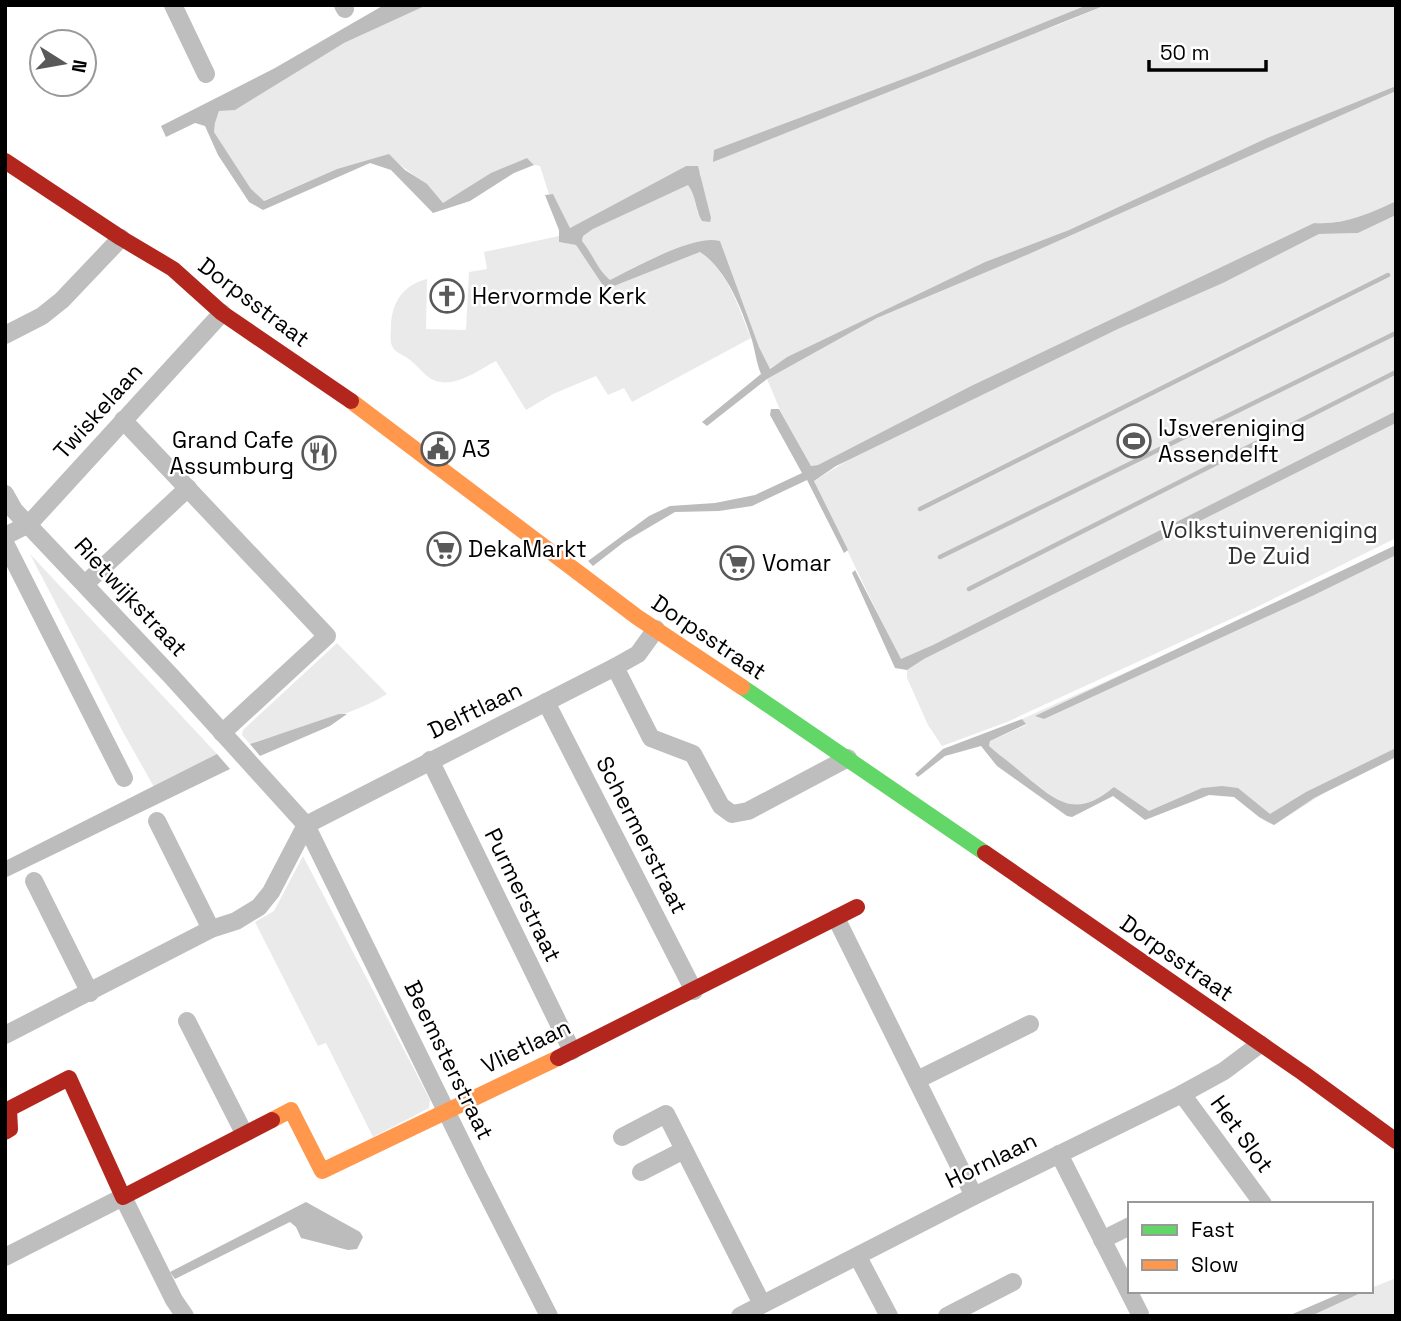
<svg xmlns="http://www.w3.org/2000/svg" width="1401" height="1321" viewBox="0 0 1401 1321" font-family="'Space Grotesk',sans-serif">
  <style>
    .green { fill: #eaeaea }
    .water { fill: #bcbcbc }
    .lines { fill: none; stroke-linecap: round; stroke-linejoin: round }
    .stream { stroke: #bcbcbc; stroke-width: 4.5 }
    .street { stroke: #bebebe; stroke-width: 18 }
    .fast { stroke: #63d668; stroke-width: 16 }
    .slow { stroke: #ff974d; stroke-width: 16 }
    .jam { stroke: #b3261e; stroke-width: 16 }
    .labels { text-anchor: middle; stroke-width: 5; stroke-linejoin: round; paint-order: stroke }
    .poi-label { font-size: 23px; fill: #000; stroke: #fff; text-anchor: start }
    .street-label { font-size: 23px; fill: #000; stroke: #fff }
    .park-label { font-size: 23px; fill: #303030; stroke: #fff }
  </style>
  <rect width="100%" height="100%" fill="#fff"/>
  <!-- green -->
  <g class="green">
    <path d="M427 5H1087L919 73 1058 25 1106 5H1396V86L1267 138 1069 230 985 262 787 357 769 369 759 347 720 241C694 234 635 267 610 280 597 269 593 254 582 241L583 236 593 229 688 184 693 192 698 214 707 202 700 180 701 174 686 166 570 228 553 194H549L540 166 534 165 527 158 443 203C426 182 409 173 389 155L337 169 263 201 251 189 214 132 215 123 219 111 344 43Z"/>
    <path d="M1396 91V201C1369 214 1344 225 1314 223L971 386 818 465 811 466 781 412 767 379 877 318 1029 254Z"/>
    <path d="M1396 215V411L922 651 901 660C870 600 843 540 814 481L861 452 1118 329 1223 283 1319 234 1358 233Z"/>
    <path d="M559 236V242L576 245 604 287 614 286 700 252C729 272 738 307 751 338L632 402 624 388 608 395 596 376 553 394 526 410 496 361C482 368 466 380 451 382 429 385 424 371 410 360 403 354 393 353 391 343 390 338 391 331 391 326 392 302 403 285 427 279L426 329 466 330 469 272 487 269 484 252Z"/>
    <path d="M1396 423V538L1257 607 1007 722 942 746 928 725 907 678V670L924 659Z"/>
    <path d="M1396 545V756L1332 788 1274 825C1258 820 1252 807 1239 799 1211 782 1171 808 1145 819L1126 803 1113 796 1072 817 998 763 989 746 990 741 1026 725 1022 719 1245 619Z"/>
    <path d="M30 554 217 754 154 787 123 732Z"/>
    <path d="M337 643 387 694C348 718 294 728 250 744L242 735 243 730Z"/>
    <path d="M303 856 430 1100 429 1108 373 1137 326 1043 318 1046 255 922 274 911Z"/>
    <path d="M1396 1278V1316H1311L1365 1291H1371V1288Z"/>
  </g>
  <!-- water -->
  <g class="water">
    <path d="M384 5H427L344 43 235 110 219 111 215 123 214 132 251 189 264 201 337 169 389 154 405 170 427 184 443 203 491 173 527 158 534 165 514 173 470 201 433 213 391 170 370 163 263 210 249 202 218 155 205 126 195 123 166 137 161 126 275 68Z"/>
    <path d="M1087 5H1106L713 162 714 150 919 73Z"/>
    <path d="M1396 86V91L1029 254 877 318 767 379 707 426 702 422 761 374C756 362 755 349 751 337 741 307 726 269 700 252L614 286 604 287 576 245 559 242V230L545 195 553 194 570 228 686 166H698L711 218 710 222 702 221C695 209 696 195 688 185L593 229 583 236 582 241C593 254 597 269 610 280 636 267 694 234 720 241L759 347 770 369 787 357 985 262 1069 230 1267 138Z"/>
    <path d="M1396 201V215L1358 233 1319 234 1223 283 1118 329 836 466 814 481 848 550 844 553 807 480 752 506 719 511 675 512 624 542 593 566 588 561 649 516 670 506 715 503 755 495 802 473 770 415 771 409H779L811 466 818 465 971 386 1314 223C1344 225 1369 214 1396 201Z"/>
    <path d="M1396 411V423L924 659 907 670 895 668 852 573 855 570 901 659 933 645Z"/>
    <path d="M1396 545V555L1312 596 1044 719 1035 716Z"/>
    <path d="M339 714H347L330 726 260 756 250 744Z"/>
    <path d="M1022 719 1026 724 990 741 989 746C1000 756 1012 764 1023 774 1056 801 1075 820 1114 787L1149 811 1202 788 1222 786 1238 788 1270 814 1306 792 1396 748V757L1314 798 1274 825 1259 817 1234 797 1209 795 1145 820 1113 796 1072 817 1067 816 997 766 981 746 945 756 918 777 915 774 943 749Z"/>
    <path d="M217 754 230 769 5 878V861Z"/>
    <path d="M306 1202 360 1232 363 1237 357 1249 348 1250 301 1238 296 1227 290 1222 175 1279 170 1272Z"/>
    <path d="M1346 1291H1365L1311 1316H1288Z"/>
  </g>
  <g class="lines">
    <!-- stream -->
    <g class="stream">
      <path d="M920 509 1388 275"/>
      <path d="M940 557 1396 333"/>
      <path d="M969 589 1396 372"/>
    </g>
    <!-- street -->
    <g class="street">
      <path d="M173 5 206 74"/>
      <path d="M343 5 345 9"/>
      <path d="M5 335 42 316 62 300 121 238"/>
      <path d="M123 420 327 636 222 733"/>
      <path d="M5 494 14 510 172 677 306 825 476 1172 549 1316"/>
      <path d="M5 536 29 524 222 313"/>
      <path d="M5 543 124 778"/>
      <path d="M85 584 188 488"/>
      <path d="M615 667 651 738 693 754 721 806 732 814 748 811 848 758"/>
      <path d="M546 702 694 991"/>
      <path d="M430 760 572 1051"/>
      <path d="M157 821 211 929"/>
      <path d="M34 881 90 993"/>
      <path d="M836 918 974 1196"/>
      <path d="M187 1021 244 1133"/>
      <path d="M5 1035 211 929 236 921 259 907 271 892 306 825 615 667 638 654 656 629"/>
      <path d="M917 1080 1030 1024"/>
      <path d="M1182 1094 1263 1204"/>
      <path d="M622 1137 666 1114 762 1304"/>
      <path d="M1059 1154 1140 1314"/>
      <path d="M641 1172 684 1150"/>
      <path d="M1102 1240 1130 1226"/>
      <path d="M5 1257 123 1197 174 1300 185 1316"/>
      <path d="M858 1257 889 1316"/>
      <path d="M740 1316 974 1196 1182 1094 1224 1071 1260 1044"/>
      <path d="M947 1316 1013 1282"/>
    </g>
    <!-- fast -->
    <path class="fast" d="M742 687 985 853"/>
    <!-- slow -->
    <g class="slow">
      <path d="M351 401 637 617 742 687"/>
      <path d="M272 1120 291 1110 322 1171 558 1058"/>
    </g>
    <!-- jam -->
    <g class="jam">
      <path d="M5 161 121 238 173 269 222 313 351 401"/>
      <path d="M985 853 1303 1073 1396 1141"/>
      <path d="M558 1058 857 907"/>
      <path d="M5 1132 10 1129 9 1109 69 1078 123 1197 272 1120"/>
    </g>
  </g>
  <!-- icons -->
  <defs>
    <symbol id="church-ring" viewBox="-11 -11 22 22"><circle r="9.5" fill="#fff" stroke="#595959" stroke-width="1.5"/><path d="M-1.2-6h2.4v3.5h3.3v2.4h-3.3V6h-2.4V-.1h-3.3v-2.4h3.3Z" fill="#595959"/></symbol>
    <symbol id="stadium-ring" viewBox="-11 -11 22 22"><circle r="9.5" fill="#fff" stroke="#595959" stroke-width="1.5"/><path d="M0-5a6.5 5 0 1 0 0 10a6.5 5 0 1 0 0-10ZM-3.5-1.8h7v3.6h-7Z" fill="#595959"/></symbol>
    <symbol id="civic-ring" viewBox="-11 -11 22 22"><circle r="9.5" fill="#fff" stroke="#595959" stroke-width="1.5"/><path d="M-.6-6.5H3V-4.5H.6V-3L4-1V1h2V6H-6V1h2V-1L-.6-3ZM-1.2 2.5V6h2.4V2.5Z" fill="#595959"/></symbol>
    <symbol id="restaurant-ring" viewBox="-11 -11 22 22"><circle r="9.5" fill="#fff" stroke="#595959" stroke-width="1.5"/><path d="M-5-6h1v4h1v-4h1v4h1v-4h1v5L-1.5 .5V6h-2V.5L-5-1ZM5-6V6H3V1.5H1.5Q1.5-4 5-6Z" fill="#595959"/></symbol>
    <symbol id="supermarket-ring" viewBox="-11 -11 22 22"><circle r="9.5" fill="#fff" stroke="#595959" stroke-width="1.5"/><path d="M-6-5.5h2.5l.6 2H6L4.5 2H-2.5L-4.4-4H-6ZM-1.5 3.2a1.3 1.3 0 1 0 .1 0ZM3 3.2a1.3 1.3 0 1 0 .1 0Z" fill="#595959"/></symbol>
  </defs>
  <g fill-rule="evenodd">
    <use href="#church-ring" x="428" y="277" width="38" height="38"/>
    <use href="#stadium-ring" x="1115" y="422" width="38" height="38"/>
    <use href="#civic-ring" x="419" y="430" width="38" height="38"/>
    <use href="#restaurant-ring" x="300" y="434" width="38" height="38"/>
    <use href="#supermarket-ring" x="425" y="530" width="38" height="38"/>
    <use href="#supermarket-ring" x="718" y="544" width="38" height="38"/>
  </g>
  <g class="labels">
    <!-- poi labels -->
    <g class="poi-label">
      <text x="472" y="304">Hervormde Kerk</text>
      <text x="1158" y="436">IJsvereniging<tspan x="1158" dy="26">Assendelft</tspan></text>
      <text x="294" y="448" text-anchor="end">Grand Cafe<tspan x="294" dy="26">Assumburg</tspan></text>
      <text x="462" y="457">A3</text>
      <text x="468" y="557">DekaMarkt</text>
      <text x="762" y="571">Vomar</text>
    </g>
    <!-- street labels -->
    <g class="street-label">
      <text transform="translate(254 302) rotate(37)" y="8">Dorpsstraat</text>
      <text transform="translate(98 411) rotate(-48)" y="8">Twiskelaan</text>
      <text transform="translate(131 597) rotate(47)" y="8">Rietwijkstraat</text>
      <text transform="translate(709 637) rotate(34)" y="8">Dorpsstraat</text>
      <text transform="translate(475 710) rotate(-26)" y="8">Delftlaan</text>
      <text transform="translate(642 835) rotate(63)" y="8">Schermerstraat</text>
      <text transform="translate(523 895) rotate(64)" y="8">Purmerstraat</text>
      <text transform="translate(1177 958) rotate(35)" y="8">Dorpsstraat</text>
      <text transform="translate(526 1046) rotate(-26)" y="8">Vlietlaan</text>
      <text transform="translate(449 1060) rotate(64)" y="8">Beemsterstraat</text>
      <text transform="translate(1242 1134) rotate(54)" y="8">Het Slot</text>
      <text transform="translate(991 1160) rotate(-26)" y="8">Hornlaan</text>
    </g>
    <!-- park labels -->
    <g class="park-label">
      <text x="1269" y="538">Volkstuinvereniging<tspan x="1269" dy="26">De Zuid</tspan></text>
    </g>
  </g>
  <!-- border -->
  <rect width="1401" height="1321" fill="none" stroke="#000000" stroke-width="14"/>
  <!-- legend -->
  <rect x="1128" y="1202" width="245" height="91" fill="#ffffff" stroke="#999999" stroke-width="2"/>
  <rect x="1142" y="1225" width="35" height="10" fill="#63d668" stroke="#999999" stroke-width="2"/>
  <text x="1191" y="1237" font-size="21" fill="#000000">Fast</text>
  <rect x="1142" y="1260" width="35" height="10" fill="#ff974d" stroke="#999999" stroke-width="2"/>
  <text x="1191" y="1272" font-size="21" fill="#000000">Slow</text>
  <!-- north arrow -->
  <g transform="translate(63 63) rotate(101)"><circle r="33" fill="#ffffff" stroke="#999999" stroke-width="2"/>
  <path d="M0-5L12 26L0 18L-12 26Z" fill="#595959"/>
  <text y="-10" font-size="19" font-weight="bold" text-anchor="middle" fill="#000000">N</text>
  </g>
  <!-- scale -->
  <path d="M1149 60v10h117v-10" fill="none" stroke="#000000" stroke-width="3.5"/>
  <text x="1160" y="60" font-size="21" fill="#000000" stroke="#ffffff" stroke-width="5" paint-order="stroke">50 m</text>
</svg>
